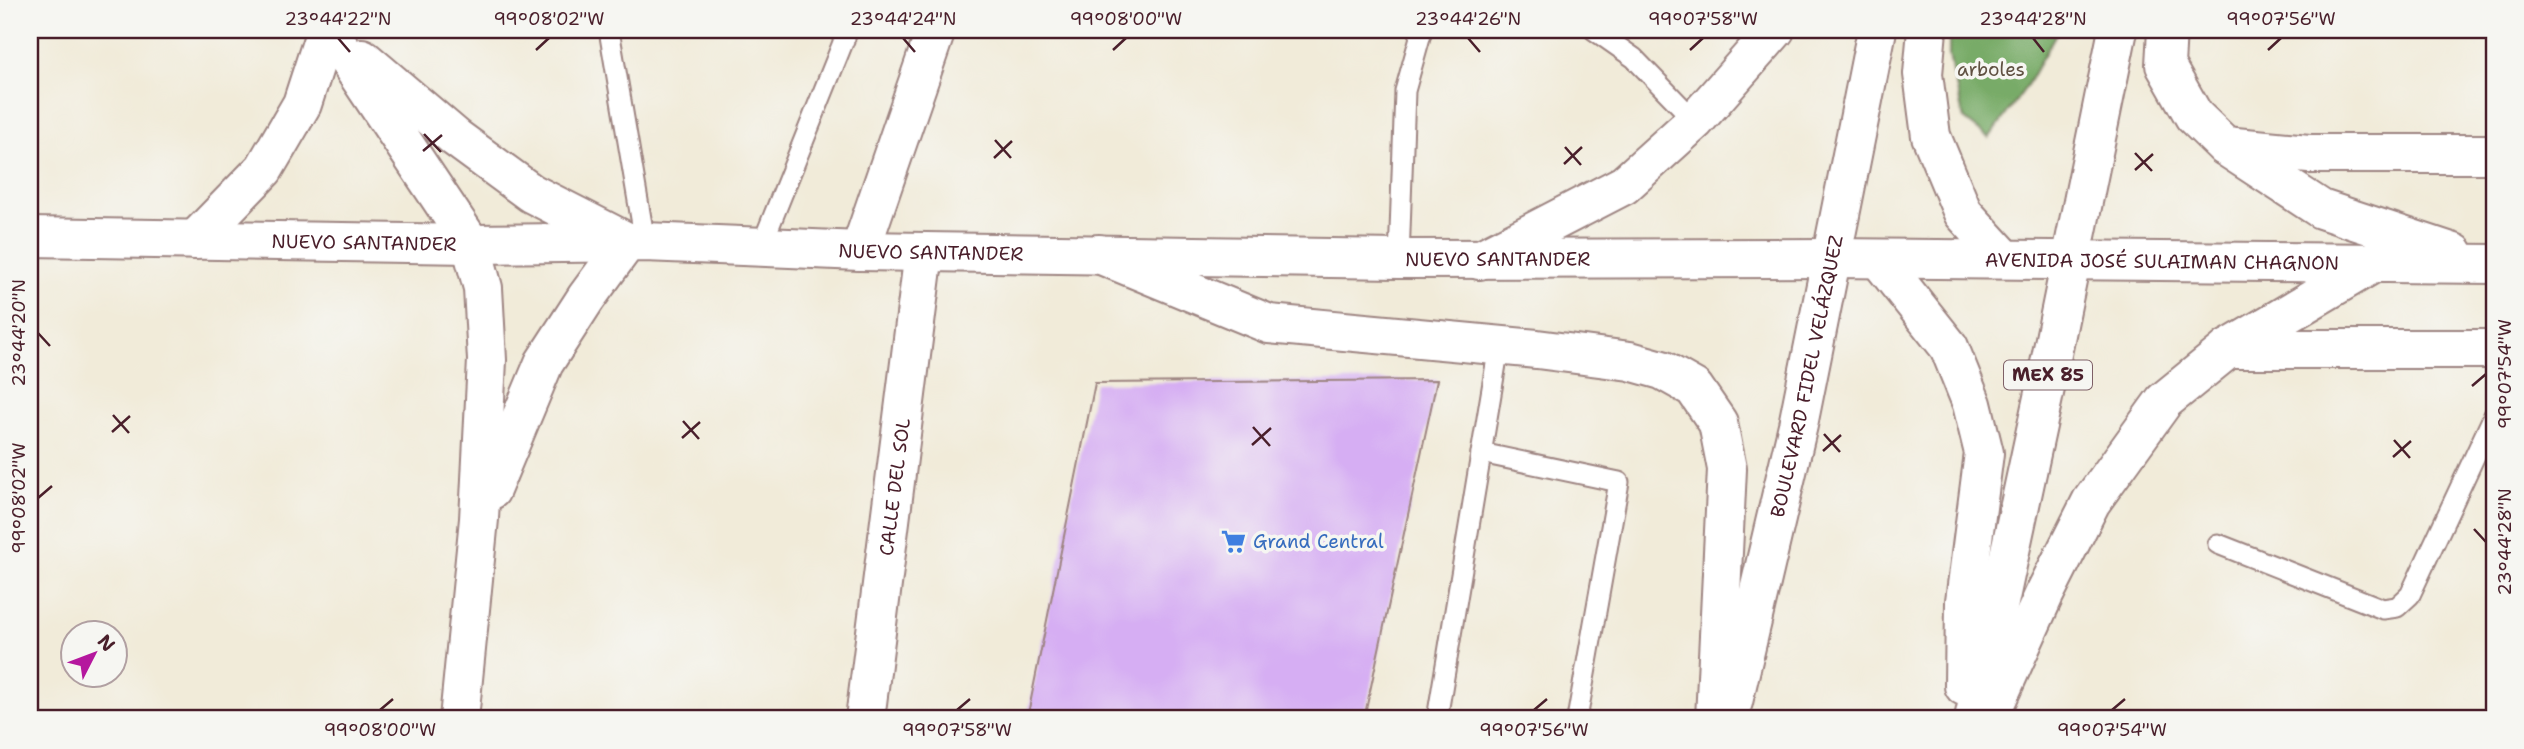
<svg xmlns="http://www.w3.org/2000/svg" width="2524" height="749" viewBox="0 0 2524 749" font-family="'Shantell Sans',sans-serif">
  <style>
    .forest { fill: #78ab67; stroke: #616549; stroke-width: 2 }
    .building { fill: #d6aef3 }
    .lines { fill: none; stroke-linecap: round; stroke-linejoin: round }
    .lane-casing { stroke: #9e8582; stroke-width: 23 }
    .street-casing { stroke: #9e8582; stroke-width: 42 }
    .secondary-casing { stroke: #9e8582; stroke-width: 42 }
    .primary-casing { stroke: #9e8582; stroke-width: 42 }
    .lane { stroke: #fff; stroke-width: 19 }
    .street { stroke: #fff; stroke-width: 38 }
    .secondary { stroke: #fff; stroke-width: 38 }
    .primary { stroke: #fff; stroke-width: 38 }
    .ticks { fill: none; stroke: #4a1f2b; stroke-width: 2.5 }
    .labels { text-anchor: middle; stroke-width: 7; stroke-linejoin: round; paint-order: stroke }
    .shield { fill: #f6f6f2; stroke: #7e6067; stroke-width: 2 }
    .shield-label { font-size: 18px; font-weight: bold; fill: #4a1f2b }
    .park-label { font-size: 19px; fill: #605142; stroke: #f6f6f2 }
    .street-label { font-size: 19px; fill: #4a1f2b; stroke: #f6f6f2 }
    .shop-label { font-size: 19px; fill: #366cbe; stroke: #f6f6f2; text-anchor: start }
    .neatline { fill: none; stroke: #4a1f2b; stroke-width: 2.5 }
    .ticks-label { font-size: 18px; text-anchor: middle; fill: #4a1f2b }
  </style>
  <rect width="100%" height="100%" fill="#f6f6f2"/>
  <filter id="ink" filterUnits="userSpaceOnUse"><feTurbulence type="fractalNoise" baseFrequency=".0143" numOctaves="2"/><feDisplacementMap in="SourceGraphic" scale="14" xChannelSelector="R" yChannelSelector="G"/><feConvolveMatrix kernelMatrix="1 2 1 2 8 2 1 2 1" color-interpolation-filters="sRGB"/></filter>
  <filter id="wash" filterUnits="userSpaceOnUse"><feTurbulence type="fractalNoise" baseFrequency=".00686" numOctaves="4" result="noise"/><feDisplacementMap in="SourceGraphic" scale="28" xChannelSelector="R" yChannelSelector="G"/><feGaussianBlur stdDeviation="1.57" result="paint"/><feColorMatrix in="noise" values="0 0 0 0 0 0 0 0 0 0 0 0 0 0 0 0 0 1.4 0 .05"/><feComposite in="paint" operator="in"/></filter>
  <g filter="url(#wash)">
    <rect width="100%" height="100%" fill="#f1ebd9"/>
    <!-- forest -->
    <path class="forest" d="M1949 30H2058L2026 87 1989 138 1964 119 1949 56Z"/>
    <g id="blocks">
      <!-- building -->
      <path class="building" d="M1437 380 1364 719H1027L1095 383Z"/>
    </g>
  </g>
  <g filter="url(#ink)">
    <use href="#blocks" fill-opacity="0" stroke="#9e8582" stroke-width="2"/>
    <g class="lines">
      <defs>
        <g id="lane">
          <path d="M609 30 645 242"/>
          <path d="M1594 30 1634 58 1695 121"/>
          <path d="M761 247 848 30"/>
          <path d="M1399 259 1405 91 1422 30"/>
          <path d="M1481 453 1619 482 1577 719"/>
          <path d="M2218 544 2383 609 2397 607 2410 595 2494 415"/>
          <path d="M1437 719 1499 346"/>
        </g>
        <g id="street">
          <path d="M860 251 936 30"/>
          <path id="s1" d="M865 719 924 252"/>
        </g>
        <g id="secondary">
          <path d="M328 30 471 244 483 288 487 360 479 519 459 719"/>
          <path d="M362 58 456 138 531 193 627 242 586 298 544 363 491 490"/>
          <path d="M2225 146 2309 154H2494"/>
          <path id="s2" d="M30 237 471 244 645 242 860 251 1399 259 1831 258"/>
          <path d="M195 240 264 169 302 104 326 30"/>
          <path d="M2228 349H2494"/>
        </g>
        <g id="primary">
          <path d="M1927 30 1923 74 1931 136 1963 213 2005 259"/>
          <path d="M2167 30 2165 65 2194 116 2225 146 2321 209 2454 253"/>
          <path d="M1099 254 1269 324 1537 349 1630 361 1662 370 1694 388 1718 423 1727 469 1715 719"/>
          <path id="s3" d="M1831 258 2494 264"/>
          <path d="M1879 259 1949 347 1972 404 1984 453 1965 601 1964 686"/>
          <path d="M1479 260 1624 185 1695 121 1775 30"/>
          <path id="s4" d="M1733 702 1798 425 1877 30"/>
          <path d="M1993 708 2044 595 2091 502 2164 401 2228 349 2374 263"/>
          <path d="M1974 719 2044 393 2118 30"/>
        </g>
      </defs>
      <!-- lane casing -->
      <use href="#lane" class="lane-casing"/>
      <!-- street casing -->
      <use href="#street" class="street-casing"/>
      <!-- secondary casing -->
      <use href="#secondary" class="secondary-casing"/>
      <!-- primary casing -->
      <use href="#primary" class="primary-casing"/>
      <!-- lane -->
      <use href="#lane" class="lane"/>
      <!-- street -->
      <use href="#street" class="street"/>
      <!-- secondary -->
      <use href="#secondary" class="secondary"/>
      <!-- primary -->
      <use href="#primary" class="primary"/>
    </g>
  </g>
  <!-- ticks -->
  <path class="ticks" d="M338 38 350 52M903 38 915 52M1468 38 1480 52M2033 38 2044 52M536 50 549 38M1113 50 1126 38M1690 50 1703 38M2268 50 2281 38M424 134 441 152M995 140 1011 158M1565 147 1581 165M423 151 442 135M2135 153 2152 171M994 158 1012 141M1564 164 1582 147M2135 170 2153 154M38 333 50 346M2472 386 2486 374M113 415 129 433M683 421 699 439M1253 427 1270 446M112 432 130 416M1824 434 1840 452M682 438 700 422M2394 440 2410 458M1252 445 1271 428M1823 451 1841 435M2393 457 2411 441M38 498 52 486M2474 529 2486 542M380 710 393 699M957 710 970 699M1534 710 1547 699M2112 710 2125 699"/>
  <!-- icons -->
  <defs>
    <symbol id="supermarket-bare" viewBox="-9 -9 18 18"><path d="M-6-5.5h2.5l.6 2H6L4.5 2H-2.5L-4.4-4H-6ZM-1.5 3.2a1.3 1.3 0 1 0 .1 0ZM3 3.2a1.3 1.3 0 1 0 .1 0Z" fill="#3f7fe0" stroke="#f6f6f2" stroke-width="2.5" paint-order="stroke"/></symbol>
  </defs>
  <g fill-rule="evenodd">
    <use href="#supermarket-bare" x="1216" y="524" width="35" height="35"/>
  </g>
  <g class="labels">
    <!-- shield labels -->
    <rect class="shield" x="2004" y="360.5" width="88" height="29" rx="5"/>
    <g class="shield-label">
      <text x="2048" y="381">MEX 85</text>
    </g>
    <!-- park labels -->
    <g class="park-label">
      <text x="1991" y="76">arboles</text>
    </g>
    <!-- street labels -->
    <g class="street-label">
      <text dy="7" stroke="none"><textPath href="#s2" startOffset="334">NUEVO SANTANDER</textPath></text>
      <text dy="7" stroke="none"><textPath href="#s2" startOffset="901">NUEVO SANTANDER</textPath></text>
      <text dy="7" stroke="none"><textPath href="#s2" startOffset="1468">NUEVO SANTANDER</textPath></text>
      <text dy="7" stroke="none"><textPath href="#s3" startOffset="331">AVENIDA JOSÉ SULAIMAN CHAGNON</textPath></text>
      <text dy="7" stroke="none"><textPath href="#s4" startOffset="334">BOULEVARD FIDEL VELÁZQUEZ</textPath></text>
      <text dy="7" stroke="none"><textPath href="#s1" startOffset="234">CALLE DEL SOL</textPath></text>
    </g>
    <!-- shop labels -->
    <g class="shop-label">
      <text x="1253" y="548">Grand Central</text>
    </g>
  </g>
  <!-- margin -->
  <rect width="2524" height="749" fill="none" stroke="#f6f6f2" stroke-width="77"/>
  <!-- north arrow -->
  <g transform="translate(94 654) rotate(48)"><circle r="33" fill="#f6f6f2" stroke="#b1a0a2" stroke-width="2"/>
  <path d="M0-5L12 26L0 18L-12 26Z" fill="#b5179e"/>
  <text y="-10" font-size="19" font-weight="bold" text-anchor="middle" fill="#4a1f2b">N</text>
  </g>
  <rect x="38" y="38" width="2448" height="672" class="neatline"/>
  <g class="ticks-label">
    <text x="338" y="25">23°44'22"N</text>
    <text x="549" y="25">99°08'02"W</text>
    <text x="903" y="25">23°44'24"N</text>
    <text x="1126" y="25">99°08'00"W</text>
    <text x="1468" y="25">23°44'26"N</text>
    <text x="1703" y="25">99°07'58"W</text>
    <text x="2033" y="25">23°44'28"N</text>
    <text x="2281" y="25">99°07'56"W</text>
    <text transform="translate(19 333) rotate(-90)" y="6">23°44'20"N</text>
    <text transform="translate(2505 374) rotate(-90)" y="6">99°07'54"W</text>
    <text transform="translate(19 498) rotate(-90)" y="6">99°08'02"W</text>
    <text transform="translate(2505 542) rotate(-90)" y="6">23°44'28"N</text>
    <text x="380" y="736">99°08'00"W</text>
    <text x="957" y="736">99°07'58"W</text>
    <text x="1534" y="736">99°07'56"W</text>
    <text x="2112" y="736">99°07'54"W</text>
  </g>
</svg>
